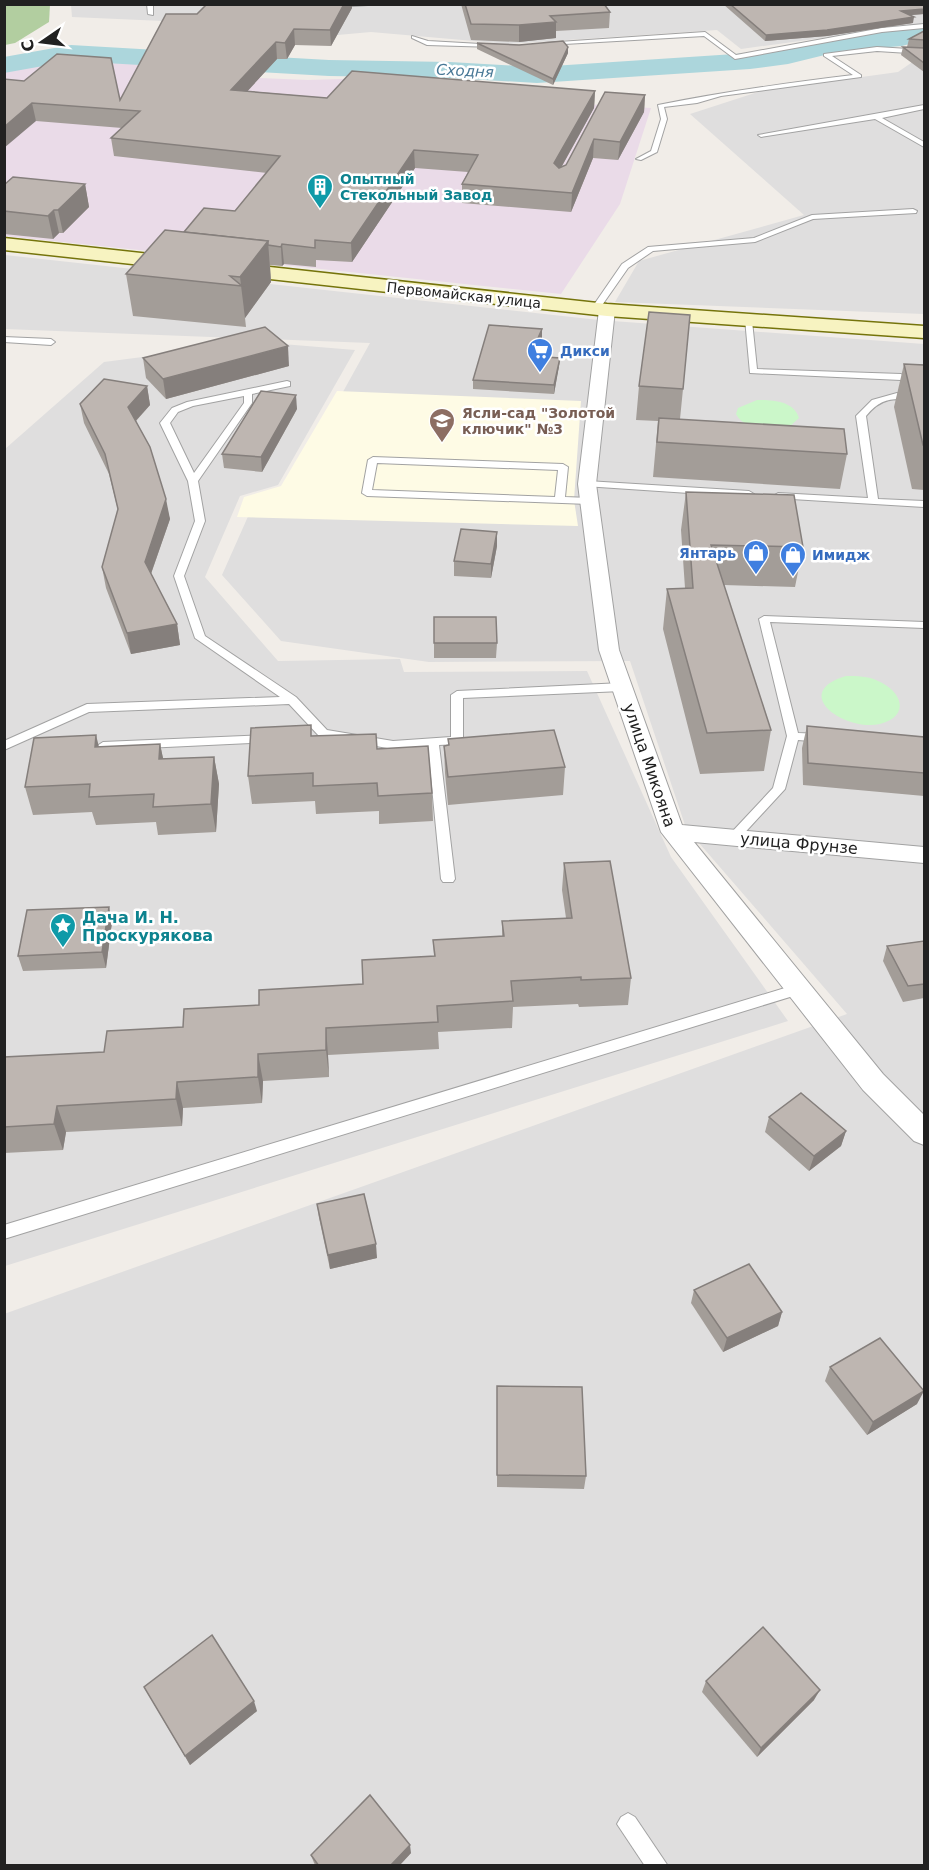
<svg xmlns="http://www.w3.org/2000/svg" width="929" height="1870" viewBox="0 0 929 1870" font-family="'DejaVu Sans',sans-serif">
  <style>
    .residential { fill: #dfdede }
    .industrial { fill: #eadbe8 }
    .education { fill: #fefbe5 }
    .forest { fill: #b2cea0 }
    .park { fill: #cbf7c9 }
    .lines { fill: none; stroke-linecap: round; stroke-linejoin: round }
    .river { fill: #acd6dc; fill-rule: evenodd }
    .service-casing { stroke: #a2a2a2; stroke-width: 2 }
    .minor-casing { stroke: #a2a2a2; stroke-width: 2 }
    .secondary-casing { stroke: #75740b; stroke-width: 3 }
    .service { fill: #fff; fill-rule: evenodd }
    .minor { fill: #fff; fill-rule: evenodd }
    .secondary { fill: #f7f3c1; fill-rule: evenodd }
    .wall { fill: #a39d98 }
    .shaded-wall { fill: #857f7c }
    .building { fill: #beb6b1; stroke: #857f7c; stroke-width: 1.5 }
    .labels { text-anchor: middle; stroke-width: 5; stroke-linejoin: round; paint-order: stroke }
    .far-culture-label { font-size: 14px; font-weight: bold; fill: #0d838f; stroke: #fff; text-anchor: start }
    .far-street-label { font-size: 14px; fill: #212121; stroke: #fff }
    .far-shop-label { font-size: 14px; font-weight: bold; fill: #366cbe; stroke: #fff; text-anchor: start }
    .far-education-label { font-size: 14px; font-weight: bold; fill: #785e54; stroke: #fff; text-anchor: start }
    .far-water-label { font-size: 15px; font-style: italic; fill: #487896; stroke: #fff }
    .street-label { font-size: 16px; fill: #212121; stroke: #fff }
    .culture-label { font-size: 16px; font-weight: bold; fill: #0d838f; stroke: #fff; text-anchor: start }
  </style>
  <rect width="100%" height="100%" fill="#f1ede8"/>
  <!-- residential -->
  <g class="residential">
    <path d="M924 4V24L741 49 717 30 508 44 371 32 304 38 209 23 72 17 71 5Z"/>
    <path d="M924 54V314L615 302 639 261 804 215 690 114 761 91 898 72Z"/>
    <path d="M5 255 599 320 924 344V1865H5L4 1314 847 1014 686 828 630 661 429 662 281 641 222 575 254 503 287 493 370 343 5 329Z"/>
    <path d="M258 342 355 350 278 485 240 496 205 577 278 661 400 659 404 672 587 671 671 857 788 1021 5 1266V449L104 362Z"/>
  </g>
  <!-- industrial -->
  <path class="industrial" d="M96 48 129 63 190 75 308 80 375 78 568 103 651 108 620 204 561 294 5 236 4 64 39 52Z"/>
  <!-- education -->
  <path class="education" d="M337 391 581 401 574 500 578 526 237 517 244 497 281 486Z"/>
  <!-- forest -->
  <path class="forest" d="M5 4 50 5 49 22 15 43 5 45Z"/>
  <!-- park -->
  <g class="park">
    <path d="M757 400C773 400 794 401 799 418L788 428C771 427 745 432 736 414L738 408Z"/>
    <path d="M846 676C857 676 868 676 878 681 902 691 911 716 880 724 845 732 789 693 846 676Z"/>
  </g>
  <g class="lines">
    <!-- river -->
    <path class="river" d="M924 24V40L902 46 841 51 788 64 750 69 537 83 450 78 329 76 71 61 4 73V57L71 45 329 60 450 62 537 67 750 53 788 48 841 35 901 30Z"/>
    <defs>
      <g id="service">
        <path d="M147 4H153V15L148 14Z"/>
        <path d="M332 4H385L334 7Z"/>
        <path d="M924 24V28L882 32 735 59 704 36 547 45 544 43 705 32 736 55 882 28Z"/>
        <path d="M412 36 428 41 498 45 495 47 427 45 412 38Z"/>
        <path d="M877 47 924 50V54L877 51 832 56 861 75V77L721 96 697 103 664 107 667 119 657 152 641 160 636 159 651 151 661 119 658 105C722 92 787 83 853 75L824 56V54Z"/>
        <path d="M924 105V109L882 118 924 142V147L875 119 761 137 758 135Z"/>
        <path d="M913 209 917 211 916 213 813 219 755 242 653 251 628 268 598 311 591 309 622 264 648 247 754 238 812 215Z"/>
        <path d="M745 319 752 321 757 369 901 374 905 377 901 380 750 373Z"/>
        <path d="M4 337 51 339 55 342 51 345 4 342Z"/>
        <path d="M287 381 290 382V386L252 394V403L198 481 205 521 184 576 205 636 296 697 327 730 393 741 451 737V695L457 691 622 683 628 687 622 691 463 698V740L457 744 439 745 455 879 453 882H443L441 879 428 746 393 749 319 736 289 704 89 712 4 750V741L87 704 280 697 195 638 174 576 195 521 188 481 160 423 172 408 187 402ZM244 396V403L194 473 170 423 178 412 193 406Z"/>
        <path d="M897 393 924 395V401C898 399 884 394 866 416L878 499 924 501V507L775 498 773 496 778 493 868 498 856 416 872 400Z"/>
        <path d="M373 457 563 464 568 467 565 497 589 498 594 501 589 504 367 496 362 493 368 460ZM377 463 558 470 555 497 372 490Z"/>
        <path d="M587 481 749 491 754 494 749 497 584 486 582 484Z"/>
        <path d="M764 616 924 622V628L770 622 798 733 822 734 828 738 822 742 798 740 785 789 738 840H730L728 837 730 834 773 788 787 736 759 619Z"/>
        <path d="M266 735 270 736 272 739 270 742 103 750 97 746 103 742Z"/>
        <path d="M798 984 803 985 805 989 803 993 4 1239V1225Z"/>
        <path d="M628 1813 635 1817 668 1866H645L617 1824 621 1817Z"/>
      </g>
      <path id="minor" d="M607 305 615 310 596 484 619 650 682 825 924 847V863L694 842 883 1074 924 1115V1145L914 1141 863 1090 661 832 599 650 578 484 599 310Z"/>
      <path id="secondary" d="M4 238 607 304 924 326V338L607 316 4 250Z"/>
    </defs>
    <!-- service casing -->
    <use href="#service" class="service-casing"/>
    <!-- minor casing -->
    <use href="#minor" class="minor-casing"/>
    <!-- secondary casing -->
    <use href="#secondary" class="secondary-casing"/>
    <!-- service -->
    <use href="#service" class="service"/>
    <!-- minor -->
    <use href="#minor" class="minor"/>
    <!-- secondary -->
    <use href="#secondary" class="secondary"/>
  </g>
  <!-- wall -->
  <g class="wall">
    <path d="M207 4H352V8L331 46 295 45 287 59H277L247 91 327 98 595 91 594 108 561 168 566 165 645 95 644 112 618 160 593 158 571 212 462 203V184L468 172 415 168 352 262 316 260V267L284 264 282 266 270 265 271 282 245 318 246 327 133 316 126 274 184 232 235 211 267 173 114 156 111 138 122 128 36 121 4 79 120 100Z"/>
    <path d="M461 4H604L610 12 609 28 556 31V38L519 42 471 40Z"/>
    <path d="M723 4H924V14L910 15 913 23 827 36 765 41Z"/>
    <path d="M924 31V72L901 55 903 47H907L909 39Z"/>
    <path d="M477 43 568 47V53L553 85 477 49Z"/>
    <path d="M85 184 89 207 63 233H59L53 239 4 234V185Z"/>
    <path d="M542 329V338L534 356 560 358 559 366 554 394 473 389V380Z"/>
    <path d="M143 358 289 366 166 399 146 378Z"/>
    <path d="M904 364 924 365V490L912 489 894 407Z"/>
    <path d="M147 386 150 405 136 421 170 519 151 574 177 624 180 645 131 654 106 588 102 567 118 510 109 474 84 423 80 404Z"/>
    <path d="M639 386 683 389 680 419 847 454 840 489 653 477 658 421 636 420Z"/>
    <path d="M297 409 262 472 224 468 222 454Z"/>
    <path d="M686 492 803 547 795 587 724 585 771 730 764 771 700 774 663 629 667 589 685 588 681 530Z"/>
    <path d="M497 532V546L491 578 454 576V561Z"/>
    <path d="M434 643H497L496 658H434Z"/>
    <path d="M807 726 924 737V796L803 785 802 748Z"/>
    <path d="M312 736 377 749 432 793 433 821 379 824V811L316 814 315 801 252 804 248 776Z"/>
    <path d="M448 739 565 767 563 795 448 805 445 773 444 746 448 745Z"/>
    <path d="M160 744 163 759 214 757 219 784 216 832 158 835 156 822 96 825 92 812 33 815 25 787 99 747Z"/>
    <path d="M564 863 631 978 628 1005 579 1007 578 1004 513 1007 512 1028 438 1032 439 1049 328 1055 329 1077 263 1081 262 1103 183 1108 182 1126 66 1132 63 1150 4 1153V1057L104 1052 183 1027 259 1005 363 984 434 956 433 940 502 936V921L566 918 562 890Z"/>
    <path d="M112 922 106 968 23 971 18 956Z"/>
    <path d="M924 941V998L903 1002 883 961 887 946Z"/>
    <path d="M769 1117 846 1131 841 1146 809 1171 765 1132Z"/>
    <path d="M317 1204 377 1258 330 1269 319 1218Z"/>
    <path d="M694 1290 782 1312 778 1326 723 1352 691 1303Z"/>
    <path d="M830 1367 917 1404 867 1435 825 1381Z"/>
    <path d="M497 1386 586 1476 584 1489 497 1487Z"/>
    <path d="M706 1681 814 1700 757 1757 702 1692Z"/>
    <path d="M144 1687 257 1711 190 1765Z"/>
    <path d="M411 1853 399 1866H316L314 1863 311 1855Z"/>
  </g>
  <!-- shaded-wall -->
  <g class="shaded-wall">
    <path d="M344 4H352V8L331 46 330 30Z"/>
    <path d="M924 9V14L900 16 901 11Z"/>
    <path d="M914 17 913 23 827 36 765 41 766 35Z"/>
    <path d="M556 22V38L519 42V25Z"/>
    <path d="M294 29 295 45 287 59 285 43Z"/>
    <path d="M276 42 277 59 233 107 231 90Z"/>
    <path d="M568 47V53L553 85V79Z"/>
    <path d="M595 91 594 108 553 182 554 163Z"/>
    <path d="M645 95 644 112 618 160 620 142Z"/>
    <path d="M32 103 36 121 4 148V127Z"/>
    <path d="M594 139 593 158 571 212 572 193Z"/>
    <path d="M414 150 415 168 352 262 351 243Z"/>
    <path d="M85 184 89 207 63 233 58 210Z"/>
    <path d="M54 210 59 233 53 239 48 216Z"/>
    <path d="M268 241 271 282 245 318 240 277Z"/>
    <path d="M282 244 284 264 282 266 281 247Z"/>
    <path d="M542 329V338L530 364V356Z"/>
    <path d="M288 346 289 366 166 399 163 379Z"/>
    <path d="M560 358 559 366 554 394V385Z"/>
    <path d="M147 386 150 405 131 426 128 407Z"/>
    <path d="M296 395 297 409 262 472 261 457Z"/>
    <path d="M166 499 170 519 148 582 145 562Z"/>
    <path d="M497 532V546L491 578V564Z"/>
    <path d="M177 624 180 645 131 654 127 633Z"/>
    <path d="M96 735 103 763 95 747Z"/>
    <path d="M160 744 166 772 159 759Z"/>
    <path d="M214 757 219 784 216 832 211 804Z"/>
    <path d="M109 907 112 922 106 968 102 952Z"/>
    <path d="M326 1028 328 1055 329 1077 326 1050Z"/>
    <path d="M258 1054 263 1081 262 1103 258 1077Z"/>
    <path d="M177 1082 183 1108 182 1126 176 1099Z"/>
    <path d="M57 1106 66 1132 63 1150 54 1124Z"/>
    <path d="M846 1131 841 1146 809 1171 814 1156Z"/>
    <path d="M376 1244 377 1258 330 1269 328 1255Z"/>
    <path d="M782 1312 778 1326 723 1352 727 1338Z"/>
    <path d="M924 1391 917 1404 867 1435 873 1422Z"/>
    <path d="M820 1690 814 1700 757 1757 761 1748Z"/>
    <path d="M254 1701 257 1711 190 1765 185 1756Z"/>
    <path d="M410 1845 411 1853 399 1866H390Z"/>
  </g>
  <!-- building -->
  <g class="building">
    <path d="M207 4H344L330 30 294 29 285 43 276 42 231 90 327 98 352 71 595 91 554 163 559 168 566 165 605 92 645 95 620 142 594 139 572 193 462 184 478 155 414 150 351 243 315 240V248L282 244 281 247 268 245V241L184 232 204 208 235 211 280 156 111 138 140 111 32 103 4 127V79L24 81 57 54 111 58 120 100 166 14H197Z"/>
    <path d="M465 4H604L610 12 550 16 556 22 519 25 471 24Z"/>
    <path d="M730 4H924V9L901 11 914 17 827 30 766 35Z"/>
    <path d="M924 31V40L909 39Z"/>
    <path d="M563 41 568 47 553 79 477 43 519 45Z"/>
    <path d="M903 47 924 48V63Z"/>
    <path d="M13 177 85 184 58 210H54L48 216 4 211V185Z"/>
    <path d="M165 230 268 241 240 277 230 276 242 286 126 274Z"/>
    <path d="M649 312 690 315 683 389 639 386Z"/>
    <path d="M489 325 542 329 530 356 560 358 554 385 473 380Z"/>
    <path d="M265 327 288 346 163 379 143 358Z"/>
    <path d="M904 364 924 365V445H923Z"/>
    <path d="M104 379 147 386 128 407 150 447 166 499 145 562 177 624 127 633 102 567 118 509 105 454 80 404Z"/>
    <path d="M261 391 296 395 261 457 222 454Z"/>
    <path d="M659 418 844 429 847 454 657 442Z"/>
    <path d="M686 492 794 495 803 547 711 545 771 730 707 733 667 589 693 588Z"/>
    <path d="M461 529 497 532 491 564 454 561Z"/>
    <path d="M434 617H496L497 643H434Z"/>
    <path d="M311 725V736L376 734 377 749 428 746 432 793 378 796 377 783 313 786V773L248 776 251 728Z"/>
    <path d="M807 726 924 737V773L808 763Z"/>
    <path d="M554 730 565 767 448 777 444 746 449 745 448 739Z"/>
    <path d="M96 735 95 747 160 744 159 759 214 757 211 804 153 807 154 794 89 797 90 784 25 787 34 738Z"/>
    <path d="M610 861 631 978 581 980V977L511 981 513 1001 437 1006 438 1022 326 1028V1050L258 1054V1077L177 1082 176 1099 57 1106 54 1124 4 1127V1057L104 1052 107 1031 183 1027 184 1009 259 1005V990L363 984 362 960 435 956 433 940 504 936 502 921 572 918 564 863Z"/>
    <path d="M109 907 102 952 18 956 27 910Z"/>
    <path d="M924 941V984L908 986 887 946Z"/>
    <path d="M801 1093 846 1131 814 1156 769 1117Z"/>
    <path d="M364 1194 376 1244 328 1255 317 1204Z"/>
    <path d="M749 1264 782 1312 727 1338 694 1290Z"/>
    <path d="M880 1338 924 1391 873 1422 830 1367Z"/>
    <path d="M497 1386 582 1387 586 1476 497 1475Z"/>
    <path d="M763 1627 820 1690 761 1748 706 1681Z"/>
    <path d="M212 1635 254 1701 185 1756 144 1687Z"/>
    <path d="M370 1795 410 1845 390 1866H319L311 1855Z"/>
  </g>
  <!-- icons -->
  <defs>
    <symbol id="building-pin" viewBox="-11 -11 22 30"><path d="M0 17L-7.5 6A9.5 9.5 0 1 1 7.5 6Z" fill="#0f9aa8" stroke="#fff"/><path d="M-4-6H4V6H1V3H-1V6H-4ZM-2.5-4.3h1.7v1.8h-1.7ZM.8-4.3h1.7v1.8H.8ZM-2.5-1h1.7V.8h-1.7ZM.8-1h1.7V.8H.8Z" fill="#fff"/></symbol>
    <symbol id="supermarket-pin" viewBox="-11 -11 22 30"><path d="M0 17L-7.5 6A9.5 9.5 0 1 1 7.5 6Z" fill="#3f7fe0" stroke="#fff"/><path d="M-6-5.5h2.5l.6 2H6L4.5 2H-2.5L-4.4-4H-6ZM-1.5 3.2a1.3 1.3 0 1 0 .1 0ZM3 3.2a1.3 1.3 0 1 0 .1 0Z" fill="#fff"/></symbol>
    <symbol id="school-pin" viewBox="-11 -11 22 30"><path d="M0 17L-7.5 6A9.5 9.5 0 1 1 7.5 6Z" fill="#8d6e63" stroke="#fff"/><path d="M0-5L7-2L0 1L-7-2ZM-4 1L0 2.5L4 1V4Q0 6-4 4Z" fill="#fff"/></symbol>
    <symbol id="shop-pin" viewBox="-11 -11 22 30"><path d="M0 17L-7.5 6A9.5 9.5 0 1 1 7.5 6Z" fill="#3f7fe0" stroke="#fff"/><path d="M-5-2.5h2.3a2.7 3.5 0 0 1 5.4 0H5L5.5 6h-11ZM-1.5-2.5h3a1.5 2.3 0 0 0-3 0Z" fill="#fff"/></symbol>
    <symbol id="sight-pin" viewBox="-11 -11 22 30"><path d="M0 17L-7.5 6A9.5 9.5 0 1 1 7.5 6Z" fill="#0f9aa8" stroke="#fff"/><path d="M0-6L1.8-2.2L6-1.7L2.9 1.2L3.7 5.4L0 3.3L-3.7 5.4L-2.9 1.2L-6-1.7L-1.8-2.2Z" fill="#fff"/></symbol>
  </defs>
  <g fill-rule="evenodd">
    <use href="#building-pin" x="305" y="172" width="30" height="40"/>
    <use href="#supermarket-pin" x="525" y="336" width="30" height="40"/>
    <use href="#school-pin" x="427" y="406" width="30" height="40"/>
    <use href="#shop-pin" x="741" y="538" width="30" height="40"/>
    <use href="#shop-pin" x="778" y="540" width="30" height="40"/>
    <use href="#sight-pin" x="48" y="911" width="30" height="40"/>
  </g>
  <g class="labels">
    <!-- far-culture labels -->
    <g class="far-culture-label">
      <text x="340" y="184">Опытный<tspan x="340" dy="16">Стекольный Завод</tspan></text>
    </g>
    <!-- far-street labels -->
    <g class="far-street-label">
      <text transform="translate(464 295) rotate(6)" y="5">Первомайская улица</text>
    </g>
    <!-- far-shop labels -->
    <g class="far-shop-label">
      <text x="560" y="356">Дикси</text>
      <text x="736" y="558" text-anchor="end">Янтарь</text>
      <text x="812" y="560">Имидж</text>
    </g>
    <!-- far-education labels -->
    <g class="far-education-label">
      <text x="462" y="418">Ясли-сад "Золотой<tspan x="462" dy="16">ключик" №3</tspan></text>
    </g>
    <!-- far-water labels -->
    <g class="far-water-label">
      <text transform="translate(465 71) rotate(3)" y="5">Сходня</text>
    </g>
    <!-- street labels -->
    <g class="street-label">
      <text transform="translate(650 765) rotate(71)" y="6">улица Микояна</text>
      <text transform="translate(799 843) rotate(5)" y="6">улица Фрунзе</text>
    </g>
    <!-- culture labels -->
    <g class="culture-label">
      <text x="82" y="923">Дача И. Н.<tspan x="82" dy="18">Проскурякова</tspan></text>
    </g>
  </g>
  <!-- border -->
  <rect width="929" height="1870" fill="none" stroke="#212121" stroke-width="12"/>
  <!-- north arrow -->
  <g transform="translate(42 42) rotate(256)" stroke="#ffffff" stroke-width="4.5" paint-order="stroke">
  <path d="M0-4.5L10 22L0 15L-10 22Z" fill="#212121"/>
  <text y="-9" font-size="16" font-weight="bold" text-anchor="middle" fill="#212121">С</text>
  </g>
</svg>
